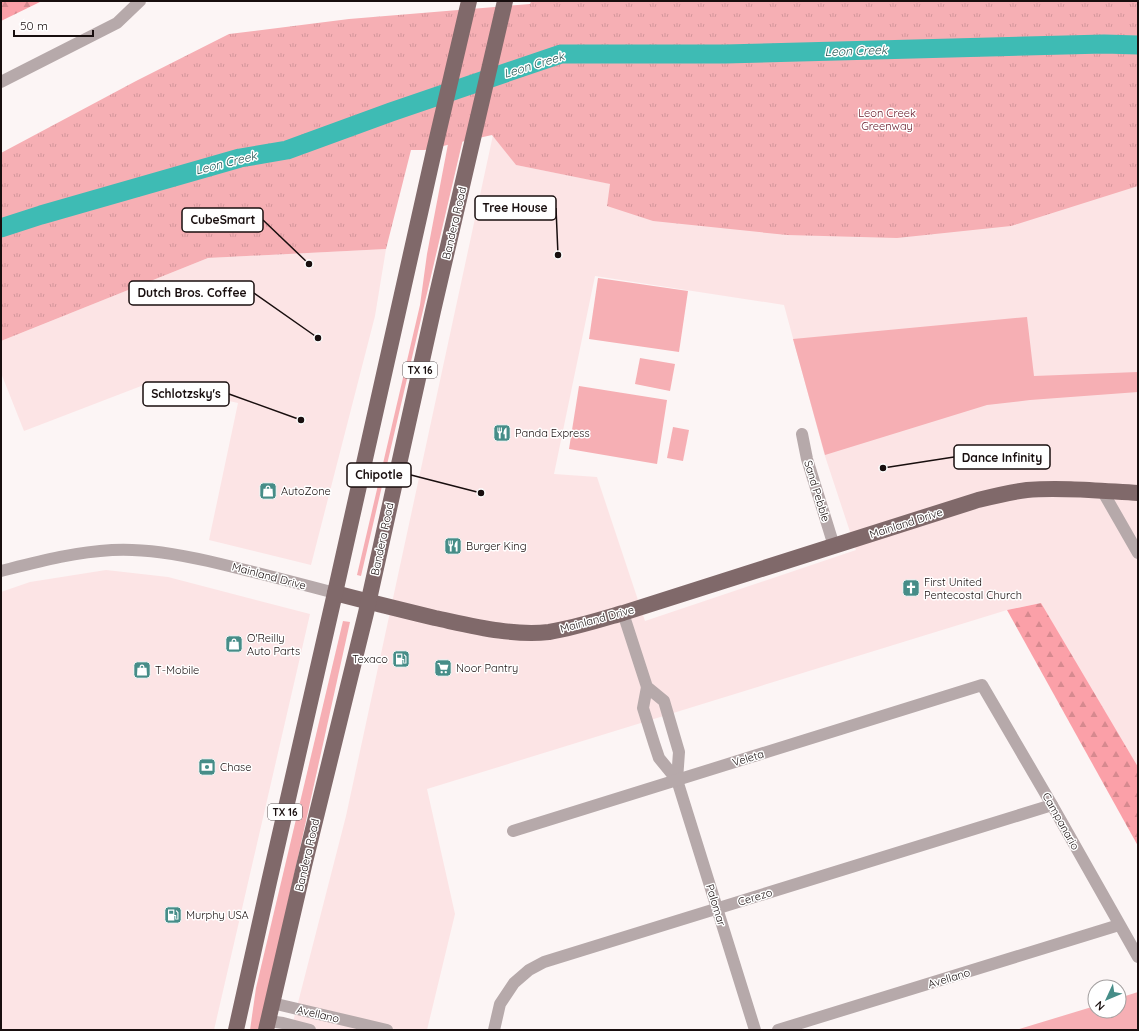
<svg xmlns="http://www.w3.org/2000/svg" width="1139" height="1031" viewBox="0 0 1139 1031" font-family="Quicksand,sans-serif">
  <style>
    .built { fill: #fce4e5; fill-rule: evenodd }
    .grass { fill: #f6afb4 }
    .forest { fill: url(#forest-firs) }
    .park { fill: url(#park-tufts) }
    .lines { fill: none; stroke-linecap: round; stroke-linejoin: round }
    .river { stroke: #3ebbb4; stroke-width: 19 }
    .minor { stroke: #b6a9aa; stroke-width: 12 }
    .major { stroke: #80696a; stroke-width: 16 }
    .labels { text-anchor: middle; stroke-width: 3; stroke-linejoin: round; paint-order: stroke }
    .shield { fill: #fff; stroke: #5d5656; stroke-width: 1 }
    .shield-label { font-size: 10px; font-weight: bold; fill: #180e0e }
    .park-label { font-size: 11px; fill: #631424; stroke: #fff }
    .street-label { font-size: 11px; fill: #180e0e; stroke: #fff }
    .poi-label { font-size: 11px; fill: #180e0e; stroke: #fff; text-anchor: start }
    .water-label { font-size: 12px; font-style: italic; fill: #1d514e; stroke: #fff }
    .leader { fill: none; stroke: #180e0e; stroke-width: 1.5 }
    .callout-dot { fill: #180e0e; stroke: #fff; stroke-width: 1.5 }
    .callout { fill: #fff; stroke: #180e0e; stroke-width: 1.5 }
    .callout-label { font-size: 12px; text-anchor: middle; font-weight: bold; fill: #180e0e }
  </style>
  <defs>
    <pattern id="forest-firs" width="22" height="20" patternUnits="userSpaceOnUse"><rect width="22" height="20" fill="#fba0a8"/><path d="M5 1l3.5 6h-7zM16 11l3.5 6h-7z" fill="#d6898f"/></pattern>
    <pattern id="park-tufts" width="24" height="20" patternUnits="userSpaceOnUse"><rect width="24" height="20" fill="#f6afb4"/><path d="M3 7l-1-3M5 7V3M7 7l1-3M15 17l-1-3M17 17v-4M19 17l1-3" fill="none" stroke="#d2959a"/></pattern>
  </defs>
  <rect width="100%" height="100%" fill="#fcf5f5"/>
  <!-- built -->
  <g class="built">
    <path d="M493 135 516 165 611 184 607 206 1138 186V774L1041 603 1007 610 427 789 455 914 427 1030H291L346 816ZM595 276 784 305 824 453 856 550 645 621 597 477 554 474Z"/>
    <path d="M386 249 375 316 311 565 209 540 238 403 149 383 24 431 1 373V341L208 258Z"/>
    <path d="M106 570 168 577 310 614 214 1030H1V592L30 582Z"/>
  </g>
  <!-- grass -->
  <g class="grass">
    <path d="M463 139 361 576 357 575 420 305 427 254 448 144Z"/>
    <path d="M598 278 688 291 679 352 589 339Z"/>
    <path d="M1027 317 1034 376 1138 372V392L1030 400 987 405 825 455 793 339Z"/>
    <path d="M640 358 675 364 670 391 635 384Z"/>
    <path d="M579 386 667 400 657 464 569 449Z"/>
    <path d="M673 427 689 430 683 461 667 458Z"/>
    <path d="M343 621 350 622 277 952 259 1030H250L256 988Z"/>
    <path d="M1138 992V1030H1016L1095 1006V1011H1119V998Z"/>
  </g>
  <!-- forest -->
  <g class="forest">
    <path d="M1 1H42L1 21Z"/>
    <path d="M1041 603 1138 767V846L1007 610Z"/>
  </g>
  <!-- park -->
  <path class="park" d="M531 1H1138V186L1011 226 897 238 787 235 653 221 607 206 610 184 516 165 492 135 425 150H411L386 249 208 258 1 341V153L136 81 229 34 349 19 530 4Z"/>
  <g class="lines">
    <!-- river -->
    <path class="river" d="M1 228 41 215 240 158 287 150 391 112 561 54H725L1104 44 1138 45"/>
    <!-- minor -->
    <g class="minor">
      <path d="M1 82 117 23 140 1"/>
      <path d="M802 434 807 459 834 546"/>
      <path d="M1103 492 1138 553"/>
      <path d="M1 571C37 562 74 552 112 550 144 548 177 554 208 561 251 571 293 582 335 593"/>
      <path d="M623 613 647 687 664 701 679 752 677 780 755 1030"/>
      <path d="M647 687 643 708 654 743 659 758 677 780"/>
      <path d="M513 831 982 685 1052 805 1138 957"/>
      <path d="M272 1003 387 1030"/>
      <path d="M268 1021 283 1023 310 1030"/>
      <path d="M494 1030 500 1004 514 983 529 970 544 962 1052 805"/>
      <path d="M778 1030 1119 925"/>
    </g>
    <!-- major -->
    <g class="major">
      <path d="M335 593C369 602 402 610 435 618 473 626 511 636 549 632 574 628 599 620 623 613L978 500C994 496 1010 492 1027 490 1062 487 1102 491 1138 493"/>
      <path d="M236 1030 269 882 335 593 434 151 469 1"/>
      <path d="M266 1030 304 866 366 613 433 311 505 1"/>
    </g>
  </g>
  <!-- icons -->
  <defs>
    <symbol id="restaurant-square" viewBox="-11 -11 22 22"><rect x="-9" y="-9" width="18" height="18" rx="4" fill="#468d88" stroke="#fff"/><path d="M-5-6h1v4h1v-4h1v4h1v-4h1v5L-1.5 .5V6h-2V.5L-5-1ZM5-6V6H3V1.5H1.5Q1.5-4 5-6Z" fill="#fff"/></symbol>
    <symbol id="shop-square" viewBox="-11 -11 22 22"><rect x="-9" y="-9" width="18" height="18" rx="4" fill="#468d88" stroke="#fff"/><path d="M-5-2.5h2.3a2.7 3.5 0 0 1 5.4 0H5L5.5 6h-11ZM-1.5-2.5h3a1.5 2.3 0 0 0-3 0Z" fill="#fff"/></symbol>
    <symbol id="church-square" viewBox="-11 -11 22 22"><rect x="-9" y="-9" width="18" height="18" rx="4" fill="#468d88" stroke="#fff"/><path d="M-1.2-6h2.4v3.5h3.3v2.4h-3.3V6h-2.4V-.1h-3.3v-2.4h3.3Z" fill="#fff"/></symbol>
    <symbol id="fuel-square" viewBox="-11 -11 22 22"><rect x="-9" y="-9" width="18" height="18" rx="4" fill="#468d88" stroke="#fff"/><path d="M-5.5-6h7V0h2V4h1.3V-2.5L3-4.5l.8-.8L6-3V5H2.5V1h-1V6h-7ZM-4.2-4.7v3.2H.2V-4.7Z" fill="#fff"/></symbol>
    <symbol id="supermarket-square" viewBox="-11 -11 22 22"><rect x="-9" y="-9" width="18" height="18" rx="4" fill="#468d88" stroke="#fff"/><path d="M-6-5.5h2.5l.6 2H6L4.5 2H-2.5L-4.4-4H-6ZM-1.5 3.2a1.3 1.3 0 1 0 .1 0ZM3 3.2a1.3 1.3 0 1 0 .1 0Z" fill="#fff"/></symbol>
    <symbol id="bank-square" viewBox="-11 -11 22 22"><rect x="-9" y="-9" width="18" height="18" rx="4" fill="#468d88" stroke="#fff"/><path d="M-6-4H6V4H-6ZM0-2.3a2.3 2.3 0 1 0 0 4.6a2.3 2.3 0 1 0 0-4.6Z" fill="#fff"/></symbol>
  </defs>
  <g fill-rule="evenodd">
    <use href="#restaurant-square" x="492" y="423" width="20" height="20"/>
    <use href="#shop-square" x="258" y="481" width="20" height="20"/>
    <use href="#restaurant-square" x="443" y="536" width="20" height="20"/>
    <use href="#church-square" x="901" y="578" width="20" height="20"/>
    <use href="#shop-square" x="224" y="634" width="20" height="20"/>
    <use href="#fuel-square" x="391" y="649" width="20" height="20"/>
    <use href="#supermarket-square" x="433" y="658" width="20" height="20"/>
    <use href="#shop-square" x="132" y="660" width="20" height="20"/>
    <use href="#bank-square" x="197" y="757" width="20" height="20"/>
    <use href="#fuel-square" x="163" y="905" width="20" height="20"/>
  </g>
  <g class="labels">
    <!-- shield labels -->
    <g class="shield">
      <rect x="403" y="362" width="34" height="16" rx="3"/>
      <rect x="268" y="804" width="34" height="16" rx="3"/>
    </g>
    <g class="shield-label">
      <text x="420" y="374">TX 16</text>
      <text x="285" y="816">TX 16</text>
    </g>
    <!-- park labels -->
    <g class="park-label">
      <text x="887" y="117">Leon Creek<tspan x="887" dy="13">Greenway</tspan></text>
    </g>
    <!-- street labels -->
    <g class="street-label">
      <text transform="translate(454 223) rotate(-77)" y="4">Bandera Road</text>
      <text transform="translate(817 491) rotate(73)" y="4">Sand Pebble</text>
      <text transform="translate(906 523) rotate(-18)" y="4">Mainland Drive</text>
      <text transform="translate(382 539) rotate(-78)" y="4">Bandera Road</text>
      <text transform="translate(269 576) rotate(15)" y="4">Mainland Drive</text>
      <text transform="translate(597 619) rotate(-15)" y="4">Mainland Drive</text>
      <text transform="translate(748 758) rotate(-17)" y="4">Veleta</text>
      <text transform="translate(1061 821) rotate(61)" y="4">Campanario</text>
      <text transform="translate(307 855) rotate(-77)" y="4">Bandera Road</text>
      <text transform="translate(755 897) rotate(-17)" y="4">Cerezo</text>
      <text transform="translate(716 905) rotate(73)" y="4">Palomar</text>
      <text transform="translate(949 978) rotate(-17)" y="4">Avellano</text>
      <text transform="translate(318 1014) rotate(13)" y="4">Avellano</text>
    </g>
    <!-- poi labels -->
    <g class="poi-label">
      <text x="515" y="437">Panda Express</text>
      <text x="281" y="495">AutoZone</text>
      <text x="466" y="550">Burger King</text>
      <text x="924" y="586">First United<tspan x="924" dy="13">Pentecostal Church</tspan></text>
      <text x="247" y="642">O'Reilly<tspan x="247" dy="13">Auto Parts</tspan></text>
      <text x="388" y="663" text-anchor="end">Texaco</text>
      <text x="456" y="672">Noor Pantry</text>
      <text x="155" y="674">T-Mobile</text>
      <text x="220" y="771">Chase</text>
      <text x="186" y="919">Murphy USA</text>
    </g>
    <!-- water labels -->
    <g class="water-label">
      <text transform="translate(856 51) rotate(-2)" y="4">Leon Creek</text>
      <text transform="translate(534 65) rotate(-17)" y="4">Leon Creek</text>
      <text transform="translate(226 163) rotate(-14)" y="4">Leon Creek</text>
    </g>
  </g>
  <!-- callouts -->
  <path class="leader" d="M558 255L556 208M309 264L263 220M318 338L254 293M301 420L229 394M883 468L954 457M481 493L411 475"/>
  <g class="callout-dot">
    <circle cx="558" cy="255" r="4"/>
    <circle cx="309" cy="264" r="4"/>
    <circle cx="318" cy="338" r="4"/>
    <circle cx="301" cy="420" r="4"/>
    <circle cx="883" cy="468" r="4"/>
    <circle cx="481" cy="493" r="4"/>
  </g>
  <g class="callout">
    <rect x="475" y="196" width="81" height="24" rx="4"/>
    <rect x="182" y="208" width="81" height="24" rx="4"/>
    <rect x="129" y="281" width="125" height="24" rx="4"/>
    <rect x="143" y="382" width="86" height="24" rx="4"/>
    <rect x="954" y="445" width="96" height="24" rx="4"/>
    <rect x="347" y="463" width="64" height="24" rx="4"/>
  </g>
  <g class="callout-label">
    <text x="515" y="212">Tree House</text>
    <text x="223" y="224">CubeSmart</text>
    <text x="192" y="297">Dutch Bros. Coffee</text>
    <text x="186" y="398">Schlotzsky's</text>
    <text x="1002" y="462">Dance Infinity</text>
    <text x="379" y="479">Chipotle</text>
  </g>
  <!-- border -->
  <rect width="1139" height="1031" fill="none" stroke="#180e0e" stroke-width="4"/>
  <!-- north arrow -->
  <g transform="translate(1107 999) rotate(226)"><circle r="19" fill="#ffffff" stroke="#a39f9f"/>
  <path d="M0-3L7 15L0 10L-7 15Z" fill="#468d88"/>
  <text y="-6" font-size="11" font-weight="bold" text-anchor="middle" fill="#180e0e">N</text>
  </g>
  <!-- scale -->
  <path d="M14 30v6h79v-6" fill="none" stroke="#180e0e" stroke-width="2"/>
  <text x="20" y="30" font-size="12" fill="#180e0e" stroke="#ffffff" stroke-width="3" paint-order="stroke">50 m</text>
</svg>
